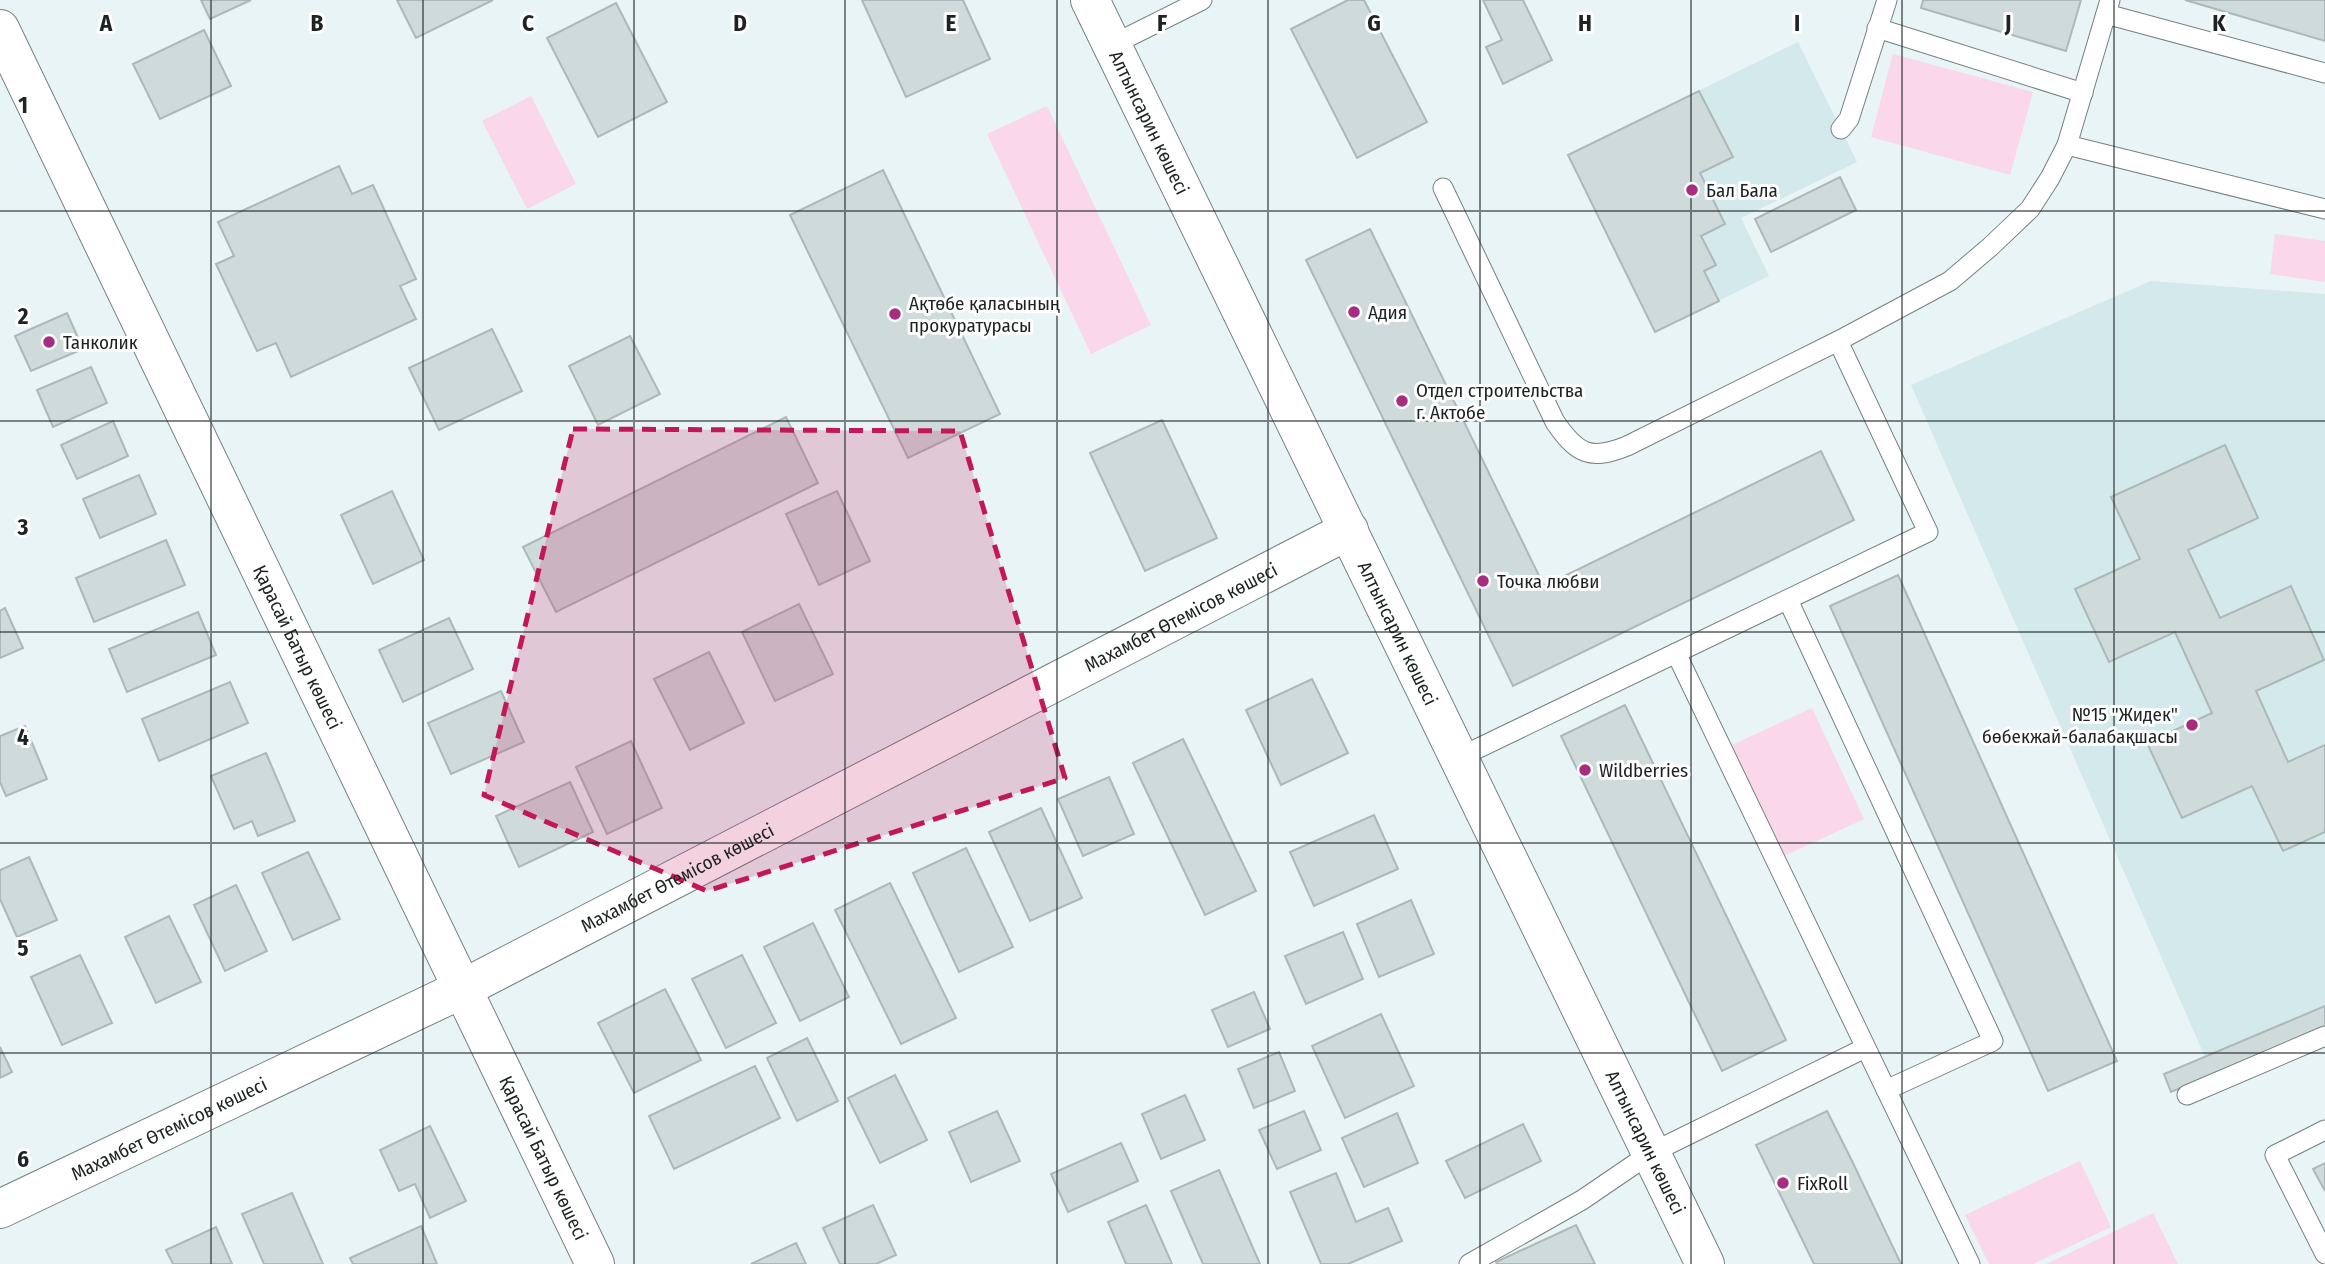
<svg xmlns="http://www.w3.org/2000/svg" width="2325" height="1264" viewBox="0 0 2325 1264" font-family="'Fira Sans Condensed',sans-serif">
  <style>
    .built { fill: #d3e9eb }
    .green { fill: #fad7eb }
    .building { fill: #cfdadb; stroke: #acb8b9; stroke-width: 2 }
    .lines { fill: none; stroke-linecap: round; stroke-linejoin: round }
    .lane-casing { stroke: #768182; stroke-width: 21 }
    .street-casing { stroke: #768182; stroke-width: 40 }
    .lane { stroke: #fff; stroke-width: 19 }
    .street { stroke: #fff; stroke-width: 38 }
    .marked { fill: #c2185b; fill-opacity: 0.2; stroke: #c2185b; stroke-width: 5; stroke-dasharray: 14 9; stroke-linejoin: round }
    .grid { fill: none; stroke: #1d2222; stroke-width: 2; stroke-opacity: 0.55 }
    .poi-dot { fill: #a72d81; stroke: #fefefe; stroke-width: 2.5 }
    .labels { text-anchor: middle; stroke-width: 6; stroke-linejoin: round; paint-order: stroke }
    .street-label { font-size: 19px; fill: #1d2222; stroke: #fefefe }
    .poi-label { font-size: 19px; fill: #1d2222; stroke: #fefefe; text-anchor: start }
    .grid-label { font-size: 23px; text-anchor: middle; font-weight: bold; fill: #1d2222; stroke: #fefefe; stroke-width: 6; stroke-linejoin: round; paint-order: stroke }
  </style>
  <rect width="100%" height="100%" fill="#e8f4f5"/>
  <!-- built -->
  <g class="built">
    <path d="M1798 42 1857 162 1741 218 1769 276 1655 332 1568 155Z"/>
    <path d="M2151 281 2325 294V1006L2205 1057 1911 385Z"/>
  </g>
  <!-- green -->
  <g class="green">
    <path d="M1893 54 2033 92 2010 175 1871 137Z"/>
    <path d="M531 96 576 184 527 209 482 121Z"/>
    <path d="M1047 106 1151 325 1091 354 987 134Z"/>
    <path d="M2275 234 2325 241V282L2270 274Z"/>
    <path d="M1812 708 1864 819 1782 857 1730 746Z"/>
    <path d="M2080 1161 2111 1227 2033 1264H1989L1965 1215Z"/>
    <path d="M2153 1213 2178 1264H2046Z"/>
  </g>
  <!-- building -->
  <g class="building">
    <path d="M201 0H251L210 19Z"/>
    <path d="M397 0H493L416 38Z"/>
    <path d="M862 0H963L990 59 906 97Z"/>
    <path d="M1348 0H1364L1427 122 1357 158 1291 29Z"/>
    <path d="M1483 0H1523L1552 60 1503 84 1486 47 1502 40Z"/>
    <path d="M1923 0H2081L2066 51 1921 8Z"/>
    <path d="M2185 0H2325V41Z"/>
    <path d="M616 3 667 102 598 137 547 38Z"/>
    <path d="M204 30 231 86 160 119 133 64Z"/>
    <path d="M1699 91 1733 157 1700 173 1725 224 1701 236 1716 265 1704 271 1719 301 1655 332 1568 155Z"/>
    <path d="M339 166 352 194 373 185 416 279 400 286 416 319 291 377 276 343 257 351 216 264 234 256 218 222Z"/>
    <path d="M883 170 1000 414 908 458 790 215Z"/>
    <path d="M1840 177 1856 210 1771 252 1755 219Z"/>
    <path d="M1370 229 1544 586 1821 451 1854 520 1513 686 1306 260Z"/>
    <path d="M67 313 83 349 31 371 15 336Z"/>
    <path d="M492 329 522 391 439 430 409 368Z"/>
    <path d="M630 336 660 394 598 425 569 366Z"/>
    <path d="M91 367 107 403 53 427 37 390Z"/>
    <path d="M786 417 818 483 556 612 523 547Z"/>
    <path d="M1162 420 1217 538 1145 571 1090 453Z"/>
    <path d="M113 421 128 456 77 479 61 445Z"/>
    <path d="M2225 445 2258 518 2188 550 2220 618 2291 586 2324 660 2256 691 2288 762 2325 745V832L2283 851 2252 786 2182 818 2147 743 2212 713 2175 632 2109 662 2075 589 2140 559 2111 497Z"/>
    <path d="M139 475 156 514 100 538 83 499Z"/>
    <path d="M392 491 424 560 373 584 341 515Z"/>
    <path d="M837 491 870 561 819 585 786 514Z"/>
    <path d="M166 540 185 585 94 622 76 578Z"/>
    <path d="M1898 575 2117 1061 2048 1091 1830 606Z"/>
    <path d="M799 604 833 674 775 701 742 632Z"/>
    <path d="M5 608 23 648 0 658V611Z"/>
    <path d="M198 612 216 655 127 692 109 649Z"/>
    <path d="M449 618 473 669 403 702 379 650Z"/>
    <path d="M709 652 744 723 690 750 654 679Z"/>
    <path d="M1312 679 1348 753 1281 785 1246 710Z"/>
    <path d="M230 682 248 723 159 761 142 719Z"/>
    <path d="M501 691 524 742 451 774 428 723Z"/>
    <path d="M1625 705 1786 1040 1722 1071 1561 736Z"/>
    <path d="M25 726 47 779 6 796 0 782V736Z"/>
    <path d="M1183 739 1256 891 1205 915 1133 763Z"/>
    <path d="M631 741 662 808 607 834 576 767Z"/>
    <path d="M266 753 295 821 258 836 252 821 234 829 211 776Z"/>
    <path d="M1109 777 1134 834 1083 856 1058 799Z"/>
    <path d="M570 782 593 832 519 867 496 816Z"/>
    <path d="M1041 808 1082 898 1030 921 989 832Z"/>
    <path d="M1374 815 1398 869 1314 906 1290 852Z"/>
    <path d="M966 848 1013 947 959 972 913 873Z"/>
    <path d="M308 852 340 919 293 940 262 873Z"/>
    <path d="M29 857 57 920 17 937 0 899V870Z"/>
    <path d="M890 883 956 1018 901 1044 835 910Z"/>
    <path d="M236 885 267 951 225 971 194 905Z"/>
    <path d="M1411 900 1434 954 1379 977 1357 924Z"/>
    <path d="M169 916 201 982 156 1003 125 937Z"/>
    <path d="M813 923 849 997 800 1021 764 947Z"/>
    <path d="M1343 932 1363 979 1306 1004 1285 956Z"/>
    <path d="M80 955 112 1023 62 1045 31 977Z"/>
    <path d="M742 955 776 1023 726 1048 692 979Z"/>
    <path d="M665 989 701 1060 634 1093 598 1023Z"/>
    <path d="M1254 992 1270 1029 1228 1047 1212 1010Z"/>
    <path d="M2325 1006V1027L2171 1092 2164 1074Z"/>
    <path d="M1381 1014 1414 1086 1345 1118 1312 1046Z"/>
    <path d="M807 1038 838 1101 797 1121 767 1058Z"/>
    <path d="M0 1047 12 1072 0 1078Z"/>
    <path d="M1279 1052 1295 1091 1254 1108 1238 1069Z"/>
    <path d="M755 1066 780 1118 674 1169 649 1116Z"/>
    <path d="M895 1075 927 1140 880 1163 848 1098Z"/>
    <path d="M1185 1095 1205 1140 1161 1159 1142 1114Z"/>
    <path d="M997 1111 1020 1161 971 1182 949 1132Z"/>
    <path d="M1304 1111 1321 1150 1277 1169 1259 1130Z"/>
    <path d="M1827 1111 1853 1163 1901 1264H1814L1756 1145Z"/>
    <path d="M1397 1113 1418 1163 1364 1187 1342 1138Z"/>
    <path d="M1523 1124 1541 1161 1465 1198 1446 1161Z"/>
    <path d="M430 1126 466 1201 430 1218 415 1184 399 1191 380 1150Z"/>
    <path d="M1121 1143 1138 1181 1068 1212 1051 1174Z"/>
    <path d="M2325 1163V1191L2313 1169Z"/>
    <path d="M1219 1170 1260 1264H1203L1171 1191Z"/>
    <path d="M1336 1173 1356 1222 1388 1208 1402 1241 1348 1264H1321L1290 1192Z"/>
    <path d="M292 1193 323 1264H264L242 1214Z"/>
    <path d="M873 1205 896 1255 876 1264H840L823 1228Z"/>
    <path d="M1146 1205 1172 1264H1126L1108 1222Z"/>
    <path d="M1576 1225 1595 1264H1497L1496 1262Z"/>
    <path d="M421 1226 437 1264H353L350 1258Z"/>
    <path d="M216 1227 232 1264H173L166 1250Z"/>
    <path d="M796 1243 806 1264H751Z"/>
  </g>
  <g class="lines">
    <defs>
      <g id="lane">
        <path d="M2106 14 2325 73"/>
        <path d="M1877 28 2083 93"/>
        <path d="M1112 45 1202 0"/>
        <path d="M1841 129 1849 119 1887 0"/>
        <path d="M2067 145 2325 209"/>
        <path d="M1443 188 1555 422C1577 454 1590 461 1627 446L1838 341 1928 532 1676 653"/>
        <path d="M1838 341 1950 281 1990 247 2030 209 2050 178 2067 145 2110 0"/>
        <path d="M1788 600 1993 1041 1886 1090"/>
        <path d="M1460 757 1676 653 1970 1264"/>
        <path d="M2187 1095 2325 1036"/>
        <path d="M2325 1130 2275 1155 2325 1254"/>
        <path d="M1469 1264 1582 1200 1651 1153 1865 1048"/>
      </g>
      <g id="street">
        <path id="s1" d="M1090 0 1705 1264"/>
        <path id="s2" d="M0 29 595 1264"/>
        <path id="s3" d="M0 1209 462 989 1349 530"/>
      </g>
    </defs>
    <!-- lane casing -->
    <use href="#lane" class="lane-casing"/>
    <!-- street casing -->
    <use href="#street" class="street-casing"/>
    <!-- lane -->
    <use href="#lane" class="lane"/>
    <!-- street -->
    <use href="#street" class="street"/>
  </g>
  <!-- marked area -->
  <path class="marked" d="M573 429 960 431 1065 778 707 891 484 795Z"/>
  <!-- grid -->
  <path class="grid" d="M211 0V1264M423 0V1264M634 0V1264M845 0V1264M1057 0V1264M1268 0V1264M1480 0V1264M1691 0V1264M1902 0V1264M2114 0V1264M0 211H2325M0 421H2325M0 632H2325M0 843H2325M0 1053H2325"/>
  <!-- markers -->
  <g class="poi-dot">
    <circle cx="1692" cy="190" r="7"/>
    <circle cx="1354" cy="312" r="7"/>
    <circle cx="895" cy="314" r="7"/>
    <circle cx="49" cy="342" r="7"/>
    <circle cx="1402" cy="401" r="7"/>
    <circle cx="1483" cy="581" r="7"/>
    <circle cx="2192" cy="725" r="7"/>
    <circle cx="1585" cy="770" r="7"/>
    <circle cx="1783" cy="1183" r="7"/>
  </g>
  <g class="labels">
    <!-- street labels -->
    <g class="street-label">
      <text dy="7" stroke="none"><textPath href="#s1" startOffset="136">Алтынсарин көшесі</textPath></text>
      <text dy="7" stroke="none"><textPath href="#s3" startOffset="1321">Махамбет Өтемісов көшесі</textPath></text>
      <text dy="7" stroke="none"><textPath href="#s1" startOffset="704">Алтынсарин көшесі</textPath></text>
      <text dy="7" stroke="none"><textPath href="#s2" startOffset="686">Қарасай Батыр көшесі</textPath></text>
      <text dy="7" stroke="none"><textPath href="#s3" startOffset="754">Махамбет Өтемісов көшесі</textPath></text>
      <text dy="7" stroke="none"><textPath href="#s3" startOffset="187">Махамбет Өтемісов көшесі</textPath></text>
      <text dy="7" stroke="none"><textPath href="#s1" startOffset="1270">Алтынсарин көшесі</textPath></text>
      <text dy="7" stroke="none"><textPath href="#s2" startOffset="1253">Қарасай Батыр көшесі</textPath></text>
    </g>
    <!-- poi labels -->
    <g class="poi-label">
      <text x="1706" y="197">Бал Бала</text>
      <text x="909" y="310">Ақтөбе қаласының<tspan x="909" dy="22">прокуратурасы</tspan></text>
      <text x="1368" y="319">Адия</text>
      <text x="63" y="349">Танколик</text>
      <text x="1416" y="397">Отдел строительства<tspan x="1416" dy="22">г. Актобе</tspan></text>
      <text x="1497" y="588">Точка любви</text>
      <text x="2178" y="721" text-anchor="end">№15 "Жидек"<tspan x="2178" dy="22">бөбекжай-балабақшасы</tspan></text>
      <text x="1599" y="777">Wildberries</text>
      <text x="1797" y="1190">FixRoll</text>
    </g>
  </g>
  <g class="grid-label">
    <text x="106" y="31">A</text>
    <text x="317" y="31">B</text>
    <text x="528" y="31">C</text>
    <text x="740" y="31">D</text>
    <text x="951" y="31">E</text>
    <text x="1162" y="31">F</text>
    <text x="1374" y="31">G</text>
    <text x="1585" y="31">H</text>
    <text x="1797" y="31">I</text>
    <text x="2008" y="31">J</text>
    <text x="2219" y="31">K</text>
    <text x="23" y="113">1</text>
    <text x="23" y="324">2</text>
    <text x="23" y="535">3</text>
    <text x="23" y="745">4</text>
    <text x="23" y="956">5</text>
    <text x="23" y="1167">6</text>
  </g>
</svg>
